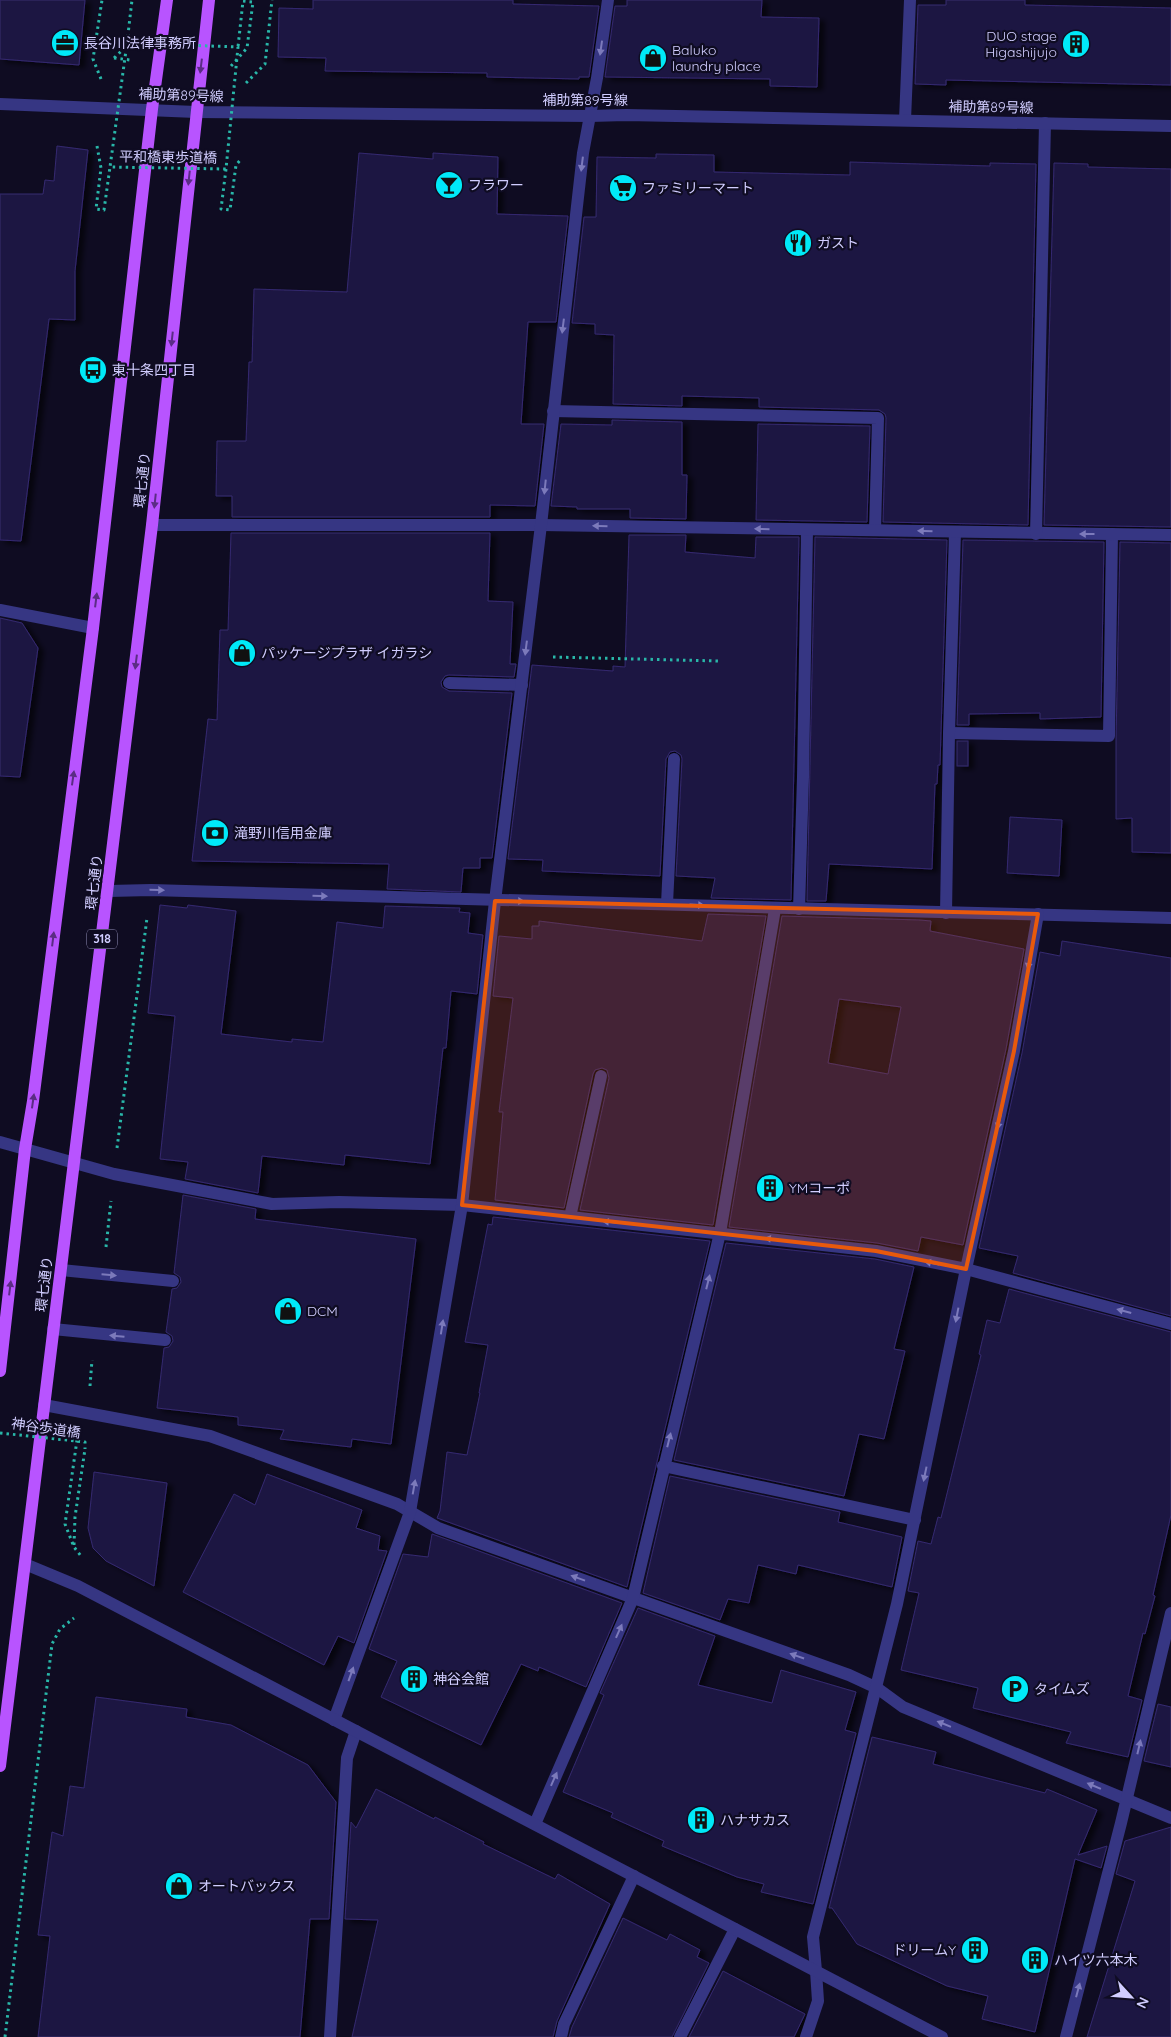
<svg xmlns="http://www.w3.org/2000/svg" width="1171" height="2037" viewBox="0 0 1171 2037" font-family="Quicksand,'Noto Sans JP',sans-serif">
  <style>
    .building { fill: #1f1843; stroke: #342970; fill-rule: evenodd; filter: url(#shadow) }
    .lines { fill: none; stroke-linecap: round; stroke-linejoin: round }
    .path { stroke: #29b7a9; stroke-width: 3; stroke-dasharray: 2.5 4; stroke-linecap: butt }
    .service { stroke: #363683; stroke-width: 12 }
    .minor { stroke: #363683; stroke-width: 12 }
    .tertiary { stroke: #363683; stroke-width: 12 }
    .primary { stroke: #b854ff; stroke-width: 12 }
    .path-bridge { stroke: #29b7a9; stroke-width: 3; stroke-dasharray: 2.5 4; stroke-linecap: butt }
    .oneway { fill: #7c7abb }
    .oneway2 { fill: #5b2c85 }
    .marked { fill: #e8590c; fill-opacity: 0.2; stroke: #e8590c; stroke-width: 4; stroke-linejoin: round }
    .labels { text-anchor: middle; stroke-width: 4.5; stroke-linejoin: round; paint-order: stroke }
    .shield { fill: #0f0c22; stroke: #9793bd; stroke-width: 1 }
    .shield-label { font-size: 12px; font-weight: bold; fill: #d1cdff }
    .poi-label { font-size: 14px; fill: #d1cdff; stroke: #0f0c22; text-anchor: start }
    .street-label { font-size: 14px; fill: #d1cdff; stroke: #0f0c22 }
  </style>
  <defs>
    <filter id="shadow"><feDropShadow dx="5.5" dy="3" stdDeviation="2.5" flood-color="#0009"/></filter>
  </defs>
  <rect width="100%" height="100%" fill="#0f0c22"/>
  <!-- building -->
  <g class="building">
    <path d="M0 0H85L79 65 0 59Z"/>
    <path d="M313 0H513V4L599 6 589 77H579V79L487 77V73L325 71 326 58 278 57 279 8 313 9Z"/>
    <path d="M627 0H762L761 17 819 18 817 87 770 86V79L605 77 615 6H627Z"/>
    <path d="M946 0H1025V5L1171 8V85L946 80V85L915 84 918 5H946Z"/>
    <path d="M57 146 88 150 75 271V320L49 319 21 541 0 540V194H43L45 180 54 181Z"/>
    <path d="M359 153 433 159V153L498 157 497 214 568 216 556 322H528L521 424H544L535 506 490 505V517H232V496H216L217 441H246L249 362H252L254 289 347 292Z"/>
    <path d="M656 154 714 155V172L850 175V162L990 166V163L1036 164 1028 525 883 522 886 418 885 414 879 410 759 407V398L682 396V406L613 404 614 335 595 334V324L572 323 584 217H596L597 157 656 158Z"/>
    <path d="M1054 163 1088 164V167L1171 169V527L1044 525Z"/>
    <path d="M612 420 682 422V475H687L686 519 630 518V509H577V507L551 506 561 424 612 425Z"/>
    <path d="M758 424 870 426 867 522 756 520Z"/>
    <path d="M231 533H490L488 601 513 602 510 664H516L514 677 449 675 445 676 441 682 442 687 449 691 512 693 492 858H480V868H463L461 892 387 889 389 864 192 861 208 719 217 720 220 630H228Z"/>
    <path d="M629 535H686L685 552 755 558 756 537H799L791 900 711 898 715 878 676 876 682 759 681 755 675 751 670 752 666 759 660 876 542 871 543 860 508 859 532 665 613 671V666L625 667Z"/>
    <path d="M815 537 947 540 940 765H938L937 784H935L932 869 829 864 826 901H807Z"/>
    <path d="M963 540 1104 542 1101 717 1040 719V713L969 714V725H957Z"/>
    <path d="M1120 542 1171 543V853L1132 852V818L1116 819V740Z"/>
    <path d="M0 618 22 623 38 648 20 777 0 776Z"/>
    <rect x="957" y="741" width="11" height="25"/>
    <path d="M1010 817 1062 820 1059 876 1007 873Z"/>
    <path d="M160 905 187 908 188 905 236 911 221 1034 292 1042V1039L323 1042 337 922 383 928 385 906 460 908 459 912 470 913 468 933 483 935 477 994 451 991 446 1048H443L430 1164 345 1155 344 1165 262 1156 258 1193 185 1179 188 1162 160 1159 175 1016 148 1013Z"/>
    <path d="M708 914 766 916 713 1225 580 1210 609 1078 607 1070 602 1068 595 1070 593 1074 564 1208 495 1200 503 1112H499L513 998 493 996 499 936 532 939V926H539V921L702 941Z"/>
    <path d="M782 916 920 920 931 921 930 931 1024 949 1006 1049 963 1245 921 1237 918 1251 877 1243 729 1227ZM839 999 901 1007 888 1074 828 1063Z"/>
    <path d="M1062 941 1171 958V1316L1013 1273 1018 1256 979 1248 1022 1053 1040 952 1060 956Z"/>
    <path d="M183 1195 256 1209 255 1219 416 1239 391 1444 352 1439 351 1447 280 1439 284 1430 238 1425V1417L157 1408 164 1348 169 1347 173 1341 172 1336 166 1332 172 1289 177 1288 181 1282 180 1277 174 1273Z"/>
    <path d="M493 1217 710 1241 627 1587 437 1518 440 1511 447 1452 467 1455 480 1393H479L488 1345 465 1342 488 1224 492 1225Z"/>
    <path d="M726 1243 875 1259 914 1267 894 1349 905 1351 884 1439 859 1434 844 1496 674 1460Z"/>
    <path d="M1009 1289 1171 1332V1515L1153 1595 1155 1596 1145 1634 1143 1633 1128 1696 1142 1700 1128 1757 1066 1743 1071 1732 973 1708 978 1688 901 1670 919 1593 908 1591 918 1541 931 1544 938 1517 941 1518 981 1355 979 1354 987 1320 1000 1323Z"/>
    <path d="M94 1472 167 1483 154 1586 106 1561 93 1548 88 1528Z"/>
    <path d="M267 1474 362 1510 356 1528 380 1536 378 1550 387 1551 354 1643 338 1636 324 1665 183 1592 234 1494 255 1505Z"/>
    <path d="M670 1476 840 1512 838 1522 902 1537 892 1587 798 1565 796 1574 758 1565 749 1603 728 1599 720 1620 643 1593Z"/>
    <path d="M432 1534 622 1603 586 1687 539 1667 538 1671 521 1664 481 1745 381 1697 397 1661 369 1649 403 1554 428 1557Z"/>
    <path d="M638 1608 715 1636 698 1685 772 1703 781 1670 856 1692 845 1730 856 1733 813 1904 761 1892 764 1884 737 1877 662 1846 664 1841 611 1817 613 1813 563 1792 604 1695 600 1693Z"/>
    <path d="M96 1697 187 1709 186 1717 231 1725 308 1765 336 1802 329 1919H310L300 2037H38L50 1936 38 1935 52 1832 63 1836 70 1786 84 1788Z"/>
    <path d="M1158 1704 1171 1707V1767L1144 1761Z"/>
    <path d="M872 1737 936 1752 933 1764 1045 1793 1047 1789 1097 1810 1078 1855 1107 1846 1101 1868 1075 1859 1035 2032 982 2019 988 1996 947 1986 857 1944 832 1908H829Z"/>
    <path d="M376 1789 434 1819 435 1817 484 1842 483 1844 555 1879 558 1874 610 1904 557 2021 553 2037H352L378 1920 345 1919 351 1822 356 1828Z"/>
    <path d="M1171 1827V2037H1087L1135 1881 1116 1874 1125 1841Z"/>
    <path d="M623 1918 667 1940 670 1934 700 1950 697 1957 709 1963 672 2037H569L572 2027Z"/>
    <path d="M723 1971 805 2014 794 2037H689Z"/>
  </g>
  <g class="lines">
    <!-- path -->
    <g class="path">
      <path d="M127 43 132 0"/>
      <path d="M114 58 130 60"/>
      <path d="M114 58 133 40"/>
      <path d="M231 66 247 48 253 2 243 1 238 47"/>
      <path d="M101 79 93 59 102 0"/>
      <path d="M246 83 265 64 272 0"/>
      <path d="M97 146 101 168 96 209 104 210 110 167"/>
      <path d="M226 169 221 209 230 210 236 165 242 158"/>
      <path d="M553 657 718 661"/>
      <path d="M117 1148 147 918"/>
      <path d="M106 1247 111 1201"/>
      <path d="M90 1386 92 1360"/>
      <path d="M77 1440 65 1524 74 1547 81 1556"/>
      <path d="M74 1545 75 1517 85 1449"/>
      <path d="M5 2037 52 1644 60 1629 74 1618"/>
    </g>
    <!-- service -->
    <g class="service">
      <path d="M905 120 910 0"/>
      <path d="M553 411 878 418 875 530"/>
      <path d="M449 683 522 685"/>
      <path d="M949 733 1109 736 1112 534"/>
      <path d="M667 904 674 759"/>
      <path d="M799 909 803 777 807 530"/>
      <path d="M946 913 949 733 955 532"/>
      <path d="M570 1217 601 1076"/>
      <path d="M61 1270 173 1281"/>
      <path d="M53 1329 165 1340"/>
      <path d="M663 1466 915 1520"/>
      <path d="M330 2037 347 1758 356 1731"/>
      <path d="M561 2037 564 2024 634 1876"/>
      <path d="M680 2037 735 1929"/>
      <path d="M806 2037 818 2001 816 1971"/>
    </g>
    <!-- minor -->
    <g class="minor">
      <path d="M152 525H541L1171 535"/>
      <path d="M1036 534 1045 123"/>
      <path d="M0 610 93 628"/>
      <path d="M109 891 151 890C491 902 831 909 1171 918"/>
      <path d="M25 1149 114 1174 272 1204 339 1202 462 1205 876 1251 966 1269 1171 1324"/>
      <path d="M44 1405 210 1436 397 1504 438 1528 849 1675 877 1688 903 1707 1171 1818"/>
      <path d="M334 1720 410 1512 462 1205 495 901 541 525 583 153 597 78 608 0"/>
      <path d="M535 1824 633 1598 720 1233 775 909"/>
      <path d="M816 1971 813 1937 897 1604 966 1269 1014 1051 1038 914"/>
      <path d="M1066 2037 1121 1823 1171 1613"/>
    </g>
    <!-- tertiary -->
    <g class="tertiary">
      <path d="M0 104 196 112 590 116 626 115 1171 126"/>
      <path d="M0 1142 25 1149"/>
      <path d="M25 1564 78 1586 942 2037"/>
    </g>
    <!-- primary -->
    <g class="primary">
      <path d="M0 1371 25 1149 33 1101 93 628 152 109 167 0"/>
      <path d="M0 1766 152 525 209 0"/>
    </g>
    <!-- path-bridge -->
    <g class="path-bridge">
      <path d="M127 43 238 47 226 169 110 167Z"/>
      <path d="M0 1433 85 1442V1449"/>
    </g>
  </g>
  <!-- one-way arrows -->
  <defs><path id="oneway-solid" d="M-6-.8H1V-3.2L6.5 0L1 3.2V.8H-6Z" transform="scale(1.25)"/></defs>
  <g class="oneway">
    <use href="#oneway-solid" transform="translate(601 48) rotate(98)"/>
    <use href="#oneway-solid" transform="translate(582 164) rotate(97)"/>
    <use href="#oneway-solid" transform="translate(563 326) rotate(97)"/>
    <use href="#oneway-solid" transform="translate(545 487) rotate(96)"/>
    <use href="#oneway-solid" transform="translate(600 526) rotate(-179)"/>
    <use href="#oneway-solid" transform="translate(762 529) rotate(-179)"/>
    <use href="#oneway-solid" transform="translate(925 531) rotate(-179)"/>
    <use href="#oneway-solid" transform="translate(1087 534) rotate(-180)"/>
    <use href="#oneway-solid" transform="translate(526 648) rotate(97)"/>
    <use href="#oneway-solid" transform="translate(157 890) rotate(1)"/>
    <use href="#oneway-solid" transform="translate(320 896) rotate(2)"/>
    <use href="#oneway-solid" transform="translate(517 901) rotate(1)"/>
    <use href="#oneway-solid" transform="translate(697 905) rotate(3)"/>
    <use href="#oneway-solid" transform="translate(1029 962) rotate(100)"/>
    <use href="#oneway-solid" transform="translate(999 1122) rotate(103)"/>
    <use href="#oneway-solid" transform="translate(610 1222) rotate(-174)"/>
    <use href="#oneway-solid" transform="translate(772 1239) rotate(-173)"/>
    <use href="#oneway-solid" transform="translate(932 1263) rotate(-169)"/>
    <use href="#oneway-solid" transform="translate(109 1275) rotate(5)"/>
    <use href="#oneway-solid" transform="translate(708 1282) rotate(-76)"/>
    <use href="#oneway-solid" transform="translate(1124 1311) rotate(-165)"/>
    <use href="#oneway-solid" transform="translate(957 1315) rotate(101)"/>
    <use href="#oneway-solid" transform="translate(442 1327) rotate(-81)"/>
    <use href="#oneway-solid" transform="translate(117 1336) rotate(-175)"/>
    <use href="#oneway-solid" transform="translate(669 1440) rotate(-76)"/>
    <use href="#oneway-solid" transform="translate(925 1474) rotate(102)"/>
    <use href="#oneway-solid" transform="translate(414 1487) rotate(-80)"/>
    <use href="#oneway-solid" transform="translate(578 1578) rotate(-160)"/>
    <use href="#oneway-solid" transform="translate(619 1631) rotate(-66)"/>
    <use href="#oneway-solid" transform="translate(797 1656) rotate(-161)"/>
    <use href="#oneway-solid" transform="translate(351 1674) rotate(-70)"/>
    <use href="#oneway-solid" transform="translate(944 1724) rotate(-158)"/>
    <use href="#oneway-solid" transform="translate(1139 1747) rotate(-77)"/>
    <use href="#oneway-solid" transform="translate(554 1779) rotate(-66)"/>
    <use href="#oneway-solid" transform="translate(1094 1786) rotate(-157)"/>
    <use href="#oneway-solid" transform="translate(1078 1990) rotate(-75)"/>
  </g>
  <g class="oneway2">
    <use href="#oneway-solid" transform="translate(201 66) rotate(97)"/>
    <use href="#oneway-solid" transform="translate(189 178) rotate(96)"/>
    <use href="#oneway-solid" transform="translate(172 339) rotate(96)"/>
    <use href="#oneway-solid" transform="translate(155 501) rotate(96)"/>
    <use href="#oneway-solid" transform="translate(96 600) rotate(-83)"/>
    <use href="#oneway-solid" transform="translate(136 662) rotate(97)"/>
    <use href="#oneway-solid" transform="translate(73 778) rotate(-82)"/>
    <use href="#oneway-solid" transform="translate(53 939) rotate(-83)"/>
    <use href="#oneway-solid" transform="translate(33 1101) rotate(-82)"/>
    <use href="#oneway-solid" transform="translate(10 1288) rotate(-83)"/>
  </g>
  <!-- marked area -->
  <path class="marked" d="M495 901 1038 914 1014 1051 966 1269 876 1251 462 1205Z"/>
  <!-- icons -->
  <defs>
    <symbol id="office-disc" viewBox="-11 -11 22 22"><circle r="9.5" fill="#00e9f8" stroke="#0f0c22"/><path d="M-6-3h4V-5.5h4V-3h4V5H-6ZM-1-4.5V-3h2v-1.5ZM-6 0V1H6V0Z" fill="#111"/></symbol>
    <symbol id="building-disc" viewBox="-11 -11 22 22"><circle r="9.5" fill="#00e9f8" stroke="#0f0c22"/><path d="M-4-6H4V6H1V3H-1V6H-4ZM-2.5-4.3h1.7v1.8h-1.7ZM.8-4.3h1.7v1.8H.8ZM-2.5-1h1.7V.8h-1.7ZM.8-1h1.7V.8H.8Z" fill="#111"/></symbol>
    <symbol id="shop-disc" viewBox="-11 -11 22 22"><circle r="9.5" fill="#00e9f8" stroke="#0f0c22"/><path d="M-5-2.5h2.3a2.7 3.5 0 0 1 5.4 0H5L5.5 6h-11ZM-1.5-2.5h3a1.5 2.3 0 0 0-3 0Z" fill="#111"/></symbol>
    <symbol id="bar-disc" viewBox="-11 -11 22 22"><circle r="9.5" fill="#00e9f8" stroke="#0f0c22"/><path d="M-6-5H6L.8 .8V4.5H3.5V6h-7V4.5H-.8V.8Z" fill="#111"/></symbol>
    <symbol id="supermarket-disc" viewBox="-11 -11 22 22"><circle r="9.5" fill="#00e9f8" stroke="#0f0c22"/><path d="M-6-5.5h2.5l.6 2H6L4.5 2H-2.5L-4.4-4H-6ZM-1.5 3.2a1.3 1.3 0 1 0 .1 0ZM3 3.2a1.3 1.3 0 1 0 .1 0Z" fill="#111"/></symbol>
    <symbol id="restaurant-disc" viewBox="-11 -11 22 22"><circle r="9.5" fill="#00e9f8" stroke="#0f0c22"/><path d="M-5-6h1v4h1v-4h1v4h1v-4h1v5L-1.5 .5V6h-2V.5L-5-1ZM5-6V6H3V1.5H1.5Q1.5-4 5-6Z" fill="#111"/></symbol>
    <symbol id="bus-disc" viewBox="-11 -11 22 22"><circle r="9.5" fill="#00e9f8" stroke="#0f0c22"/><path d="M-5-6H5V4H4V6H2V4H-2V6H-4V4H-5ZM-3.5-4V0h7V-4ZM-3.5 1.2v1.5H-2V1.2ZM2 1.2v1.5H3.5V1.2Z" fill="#111"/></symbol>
    <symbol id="bank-disc" viewBox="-11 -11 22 22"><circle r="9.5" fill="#00e9f8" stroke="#0f0c22"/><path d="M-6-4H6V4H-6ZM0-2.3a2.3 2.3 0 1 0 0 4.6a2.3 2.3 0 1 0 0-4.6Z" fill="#111"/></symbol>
    <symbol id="parking-disc" viewBox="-11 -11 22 22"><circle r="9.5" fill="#00e9f8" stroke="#0f0c22"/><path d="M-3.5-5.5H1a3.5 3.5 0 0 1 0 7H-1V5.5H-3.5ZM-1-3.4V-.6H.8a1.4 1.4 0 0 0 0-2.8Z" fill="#111"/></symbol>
  </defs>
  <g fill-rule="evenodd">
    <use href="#office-disc" x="49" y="27" width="32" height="32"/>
    <use href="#building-disc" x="1060" y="28" width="32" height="32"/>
    <use href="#shop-disc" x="637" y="42" width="32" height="32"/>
    <use href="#bar-disc" x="433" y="169" width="32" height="32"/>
    <use href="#supermarket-disc" x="607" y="172" width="32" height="32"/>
    <use href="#restaurant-disc" x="782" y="227" width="32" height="32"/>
    <use href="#bus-disc" x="77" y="354" width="32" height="32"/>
    <use href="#shop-disc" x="226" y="637" width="32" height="32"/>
    <use href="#bank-disc" x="199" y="817" width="32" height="32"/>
    <use href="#building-disc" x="754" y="1172" width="32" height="32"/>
    <use href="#shop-disc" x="272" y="1295" width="32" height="32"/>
    <use href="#building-disc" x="398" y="1663" width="32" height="32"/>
    <use href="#parking-disc" x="999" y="1673" width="32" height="32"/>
    <use href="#building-disc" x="685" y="1804" width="32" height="32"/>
    <use href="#shop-disc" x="163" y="1870" width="32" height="32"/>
    <use href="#building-disc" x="959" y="1934" width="32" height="32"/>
    <use href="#building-disc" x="1019" y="1944" width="32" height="32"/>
  </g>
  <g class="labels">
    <!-- shield labels -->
    <rect class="shield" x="87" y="929.5" width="30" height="19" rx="4"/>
    <g class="shield-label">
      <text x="102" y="943">318</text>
    </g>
    <!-- poi labels -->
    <g class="poi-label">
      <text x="1057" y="41" text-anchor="end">DUO stage<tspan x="1057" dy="16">Higashijujo</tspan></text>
      <text x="84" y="48">長谷川法律事務所</text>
      <text x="672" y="55">Baluko<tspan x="672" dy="16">laundry place</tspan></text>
      <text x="468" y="190">フラワー</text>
      <text x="642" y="193">ファミリーマート</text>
      <text x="817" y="248">ガスト</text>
      <text x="112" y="375">東十条四丁目</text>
      <text x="261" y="658">パッケージプラザ イガラシ</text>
      <text x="234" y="838">滝野川信用金庫</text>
      <text x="789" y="1193">YMコーポ</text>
      <text x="307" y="1316">DCM</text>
      <text x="433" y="1684">神谷会館</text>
      <text x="1034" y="1694">タイムズ</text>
      <text x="720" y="1825">ハナサカス</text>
      <text x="198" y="1891">オートバックス</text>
      <text x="956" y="1955" text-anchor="end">ドリームY</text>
      <text x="1054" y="1965">ハイツ六本木</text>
    </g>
    <!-- street labels -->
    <g class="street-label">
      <text transform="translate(181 95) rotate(2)" y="5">補助第89号線</text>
      <text x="585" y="105">補助第89号線</text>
      <text transform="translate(991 107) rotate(1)" y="5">補助第89号線</text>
      <text transform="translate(168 157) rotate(1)" y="5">平和橋東歩道橋</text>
      <text transform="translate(142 480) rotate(-84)" y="5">環七通り</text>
      <text transform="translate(94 882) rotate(-83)" y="5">環七通り</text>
      <text transform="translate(44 1284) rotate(-83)" y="5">環七通り</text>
      <text transform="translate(46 1428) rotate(8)" y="5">神谷歩道橋</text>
    </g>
  </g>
  <!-- north arrow -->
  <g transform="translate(1131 1997) rotate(116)" stroke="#0f0c22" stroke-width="4" paint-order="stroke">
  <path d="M0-4L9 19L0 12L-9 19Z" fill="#d1cdff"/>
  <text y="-8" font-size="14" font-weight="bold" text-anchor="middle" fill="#d1cdff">N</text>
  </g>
</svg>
